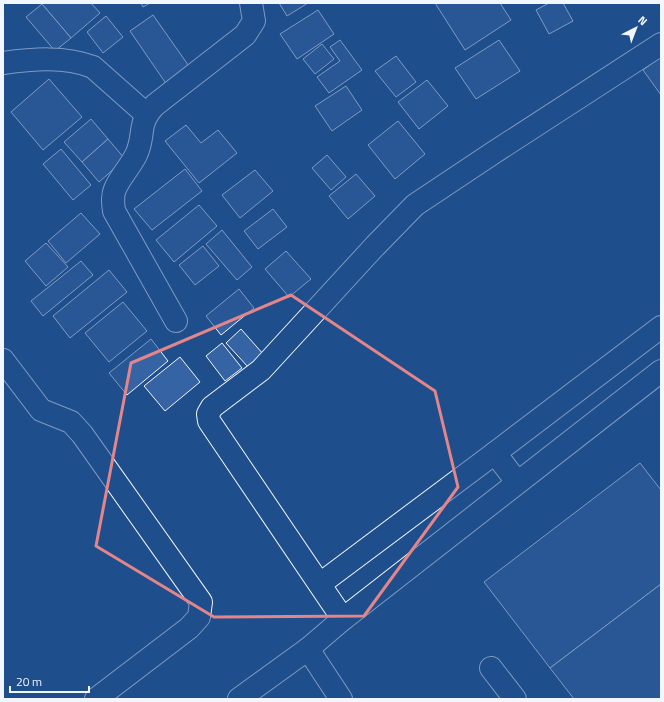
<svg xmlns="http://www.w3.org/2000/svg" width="664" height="702" viewBox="0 0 664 702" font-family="'Titillium Web',sans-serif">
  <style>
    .building { fill: #3563a3; stroke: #f2f6ff }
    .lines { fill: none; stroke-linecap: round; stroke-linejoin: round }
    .minor-casing { stroke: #f2f6ff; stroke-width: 24 }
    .minor { stroke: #1f4e8c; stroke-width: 22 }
    .marked { fill: none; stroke: #e38589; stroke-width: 3; stroke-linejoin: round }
  </style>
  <rect width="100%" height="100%" fill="#1f4e8c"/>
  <!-- building -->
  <g class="building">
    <path d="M44 3H91L100 13 71 38 42 4Z"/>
    <path d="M141 3H150L143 7Z"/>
    <path d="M279 3H308L287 16Z"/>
    <path d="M435 3H500L511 20 465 50Z"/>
    <path d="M549 3H563L573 21 549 34 536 10Z"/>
    <path d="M42 4 71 38 55 51 26 17Z"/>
    <path d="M318 10 334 34 297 59 280 34Z"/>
    <path d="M153 15 191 69 167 85 130 31Z"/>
    <path d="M106 16 123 37 103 53 87 32Z"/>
    <path d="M340 40 362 70 329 93 317 77 340 61 330 47Z"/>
    <path d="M499 40 520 71 476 99 455 68Z"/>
    <path d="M322 44 334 59 315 74 303 59Z"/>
    <path d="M396 56 416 82 396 97 375 71Z"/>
    <path d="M661 57V95L643 70Z"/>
    <path d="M49 79 82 117 43 150 11 112Z"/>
    <path d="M427 80 448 106 419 129 398 102Z"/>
    <path d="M346 86 362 110 332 131 315 106Z"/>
    <path d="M91 119 108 139 82 162 64 142Z"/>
    <path d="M398 121 425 154 395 179 368 145Z"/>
    <path d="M186 125 201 143 218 130 237 153 199 183 165 141Z"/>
    <path d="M108 139 125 159 99 182 82 162Z"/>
    <path d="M61 149 91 185 73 200 43 164Z"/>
    <path d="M327 155 346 177 331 190 312 168Z"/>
    <path d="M185 169 202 191 152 230 134 209Z"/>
    <path d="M255 170 273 191 240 218 222 195Z"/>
    <path d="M356 174 375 196 348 219 329 196Z"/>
    <path d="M199 205 217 226 174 262 156 240Z"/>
    <path d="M273 209 287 227 258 249 244 231Z"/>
    <path d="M81 213 100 234 66 263 48 241Z"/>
    <path d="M222 230 252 267 237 280 206 244Z"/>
    <path d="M46 243 68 267 46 286 25 261Z"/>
    <path d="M203 246 219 266 195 285 179 265Z"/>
    <path d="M286 251 311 279 289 297 265 269Z"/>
    <path d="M81 261 93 275 43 316 31 301Z"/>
    <path d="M109 270 127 292 70 338 53 316Z"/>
    <path d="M239 289 254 308 221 335 206 316Z"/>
    <path d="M123 302 147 331 109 362 85 333Z"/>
    <path d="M241 329 264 355 249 368 226 343Z"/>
    <path d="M151 339 168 361 127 395 109 373Z"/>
    <path d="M222 343 242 368 225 381 206 356Z"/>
    <path d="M180 357 200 382 165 411 144 386Z"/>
    <path d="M640 463 661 490V584L550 668 484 582Z"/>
    <path d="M661 584V699H574L550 668Z"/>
  </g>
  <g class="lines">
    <defs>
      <g id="minor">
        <path d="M3 63C32 59 65 56 93 67L146 114"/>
        <path d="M176 321 114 211C113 203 112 196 115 189 120 177 130 167 136 155 146 134 136 125 155 105L245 35 254 21 251 3"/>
        <path d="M3 360 41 410 71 422 82 434 201 602 199 617 189 628 96 699"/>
        <path d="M517 482 495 453 661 327"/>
        <path d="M320 584 495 453"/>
        <path d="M343 619 209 421 208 414 212 407 261 370 375 246 415 205 493 153 661 44"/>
        <path d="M308 649 341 699"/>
        <path d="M491 668 515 699"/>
        <path d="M239 699 308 649 343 619 661 371"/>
      </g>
    </defs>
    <!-- minor casing -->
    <use href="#minor" class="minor-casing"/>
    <!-- minor -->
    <use href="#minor" class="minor"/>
  </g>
  <!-- marked area -->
  <path d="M0 0H664V702H0ZM291 295 435 391 458 487 364 616 214 617 96 546 131 363Z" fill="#1f4e8c" fill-opacity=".55" fill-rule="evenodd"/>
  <path class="marked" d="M291 295 435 391 458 487 364 616 214 617 96 546 131 363Z"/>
  <!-- border -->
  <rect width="664" height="702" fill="none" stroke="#f2f6ff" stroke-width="8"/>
  <!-- north arrow -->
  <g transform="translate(636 28) rotate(42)" stroke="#1f4e8c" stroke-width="3" paint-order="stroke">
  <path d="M0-3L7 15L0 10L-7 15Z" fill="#f2f6ff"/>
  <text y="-6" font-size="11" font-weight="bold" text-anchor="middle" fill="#f2f6ff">N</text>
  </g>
  <!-- scale -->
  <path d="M10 686v6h79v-6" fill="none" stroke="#f2f6ff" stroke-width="2"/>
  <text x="16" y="686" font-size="12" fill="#f2f6ff" stroke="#1f4e8c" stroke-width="3" paint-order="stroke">20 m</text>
</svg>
